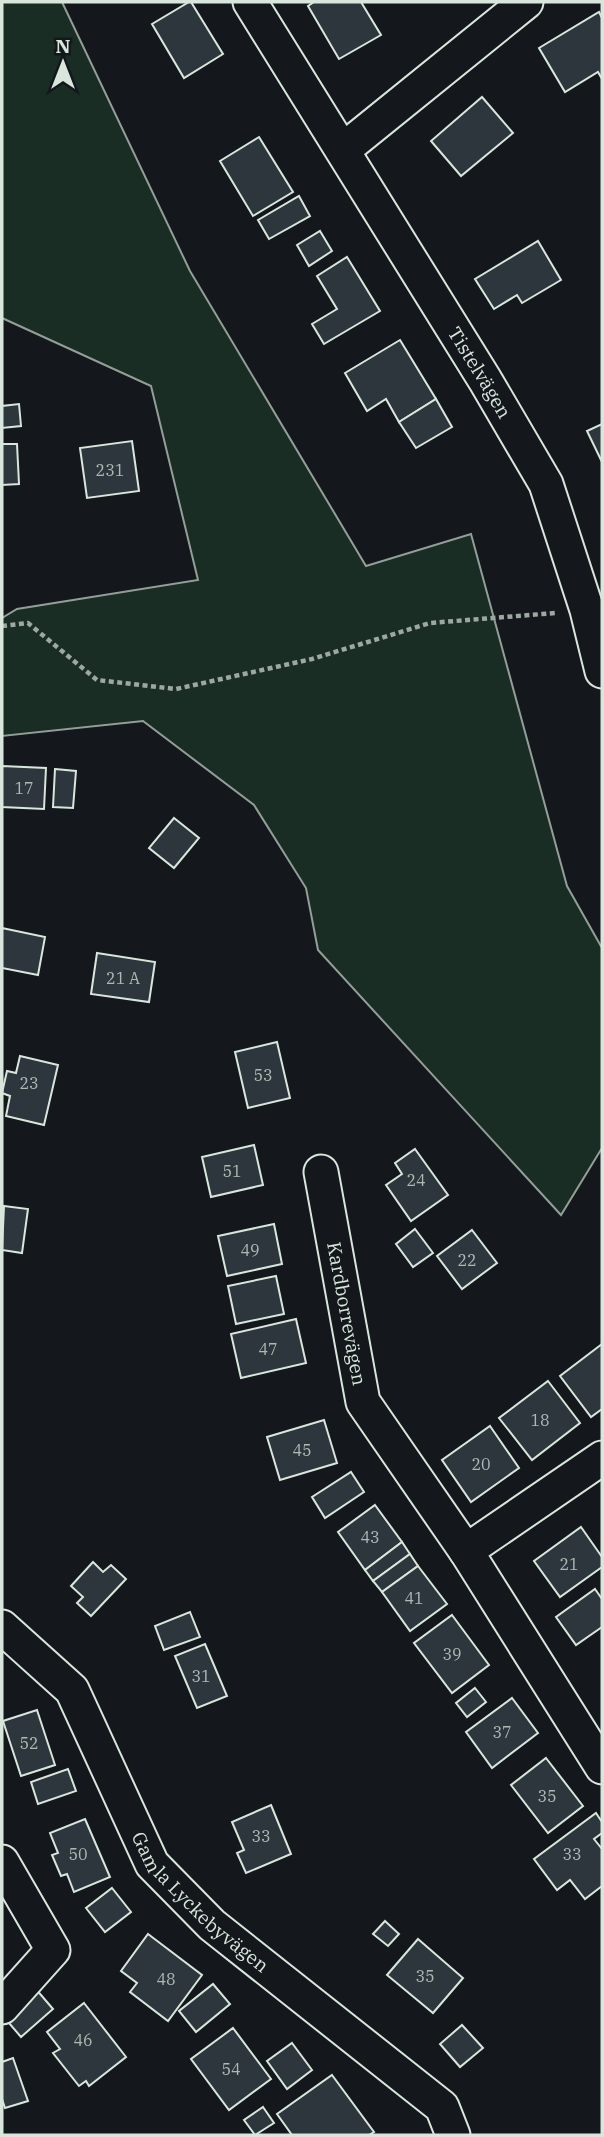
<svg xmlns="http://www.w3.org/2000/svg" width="604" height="2137" viewBox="0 0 604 2137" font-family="'IBM Plex Serif',serif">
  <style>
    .green { fill: #1a2d24; stroke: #939e99; stroke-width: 2 }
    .building { fill: #2c363c; stroke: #d8e6dc; stroke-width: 2 }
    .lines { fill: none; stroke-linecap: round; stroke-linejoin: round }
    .minor-casing { stroke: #d8e6dc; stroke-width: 37 }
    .path { stroke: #9da8a2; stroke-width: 4.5; stroke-dasharray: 5 3.5; stroke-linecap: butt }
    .minor { stroke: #14181c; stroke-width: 33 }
    .labels { text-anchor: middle; stroke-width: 5; stroke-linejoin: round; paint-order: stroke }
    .number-label { font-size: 16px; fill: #adbab4 }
    .street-label { font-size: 19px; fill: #d8e6dc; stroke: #14181c }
  </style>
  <rect width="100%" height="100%" fill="#14181c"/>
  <!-- green -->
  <path class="green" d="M2 2H62L190 271 366 566 471 534 567 886 602 948V1148L561 1215 318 950 306 888 254 805 143 721 2 736V618L17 609 198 580 151 386 2 318Z"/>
  <!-- building -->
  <g class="building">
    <path d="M189 2H191L223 54 184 78 152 24Z"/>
    <path d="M314 2H361L381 35 339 59 308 6Z"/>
    <path d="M599 12 602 18V79L598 72 565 92 539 48Z"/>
    <path d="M482 97 513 133 461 176 431 141Z"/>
    <path d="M259 137 293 192 253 216 220 161Z"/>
    <path d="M299 196 310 216 269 239 258 220Z"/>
    <path d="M320 231 332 251 309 266 297 245Z"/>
    <path d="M538 241 561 280 522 303 517 295 494 309 475 279Z"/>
    <path d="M347 257 380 311 324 344 312 324 337 309 317 276Z"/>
    <path d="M400 340 436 399 399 422 386 399 367 411 345 373Z"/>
    <path d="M436 399 452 427 416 448 399 422Z"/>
    <path d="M19 404 21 426 2 428V406Z"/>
    <path d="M602 424V462L587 431Z"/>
    <path d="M132 441 139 491 87 498 80 448Z"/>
    <path d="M2 444H17L19 484 2 485Z"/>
    <path d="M2 766 46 768 44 809 2 807Z"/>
    <path d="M55 769 76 771 73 808 53 807Z"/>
    <path d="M174 818 199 838 174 868 149 848Z"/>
    <path d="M2 928 45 937 38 975 2 968Z"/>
    <path d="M97 953 155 962 149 1002 91 994Z"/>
    <path d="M277 1042 290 1098 248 1108 235 1052Z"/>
    <path d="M20 1056 58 1065 44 1125 6 1116 10 1096 2 1093 7 1071 16 1073Z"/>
    <path d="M254 1145 263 1185 211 1197 202 1157Z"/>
    <path d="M415 1149 448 1195 411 1221 386 1185 402 1174 395 1163Z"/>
    <path d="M4 1206 28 1209 22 1253 2 1250Z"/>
    <path d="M274 1224 282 1264 227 1276 218 1236Z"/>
    <path d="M415 1229 433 1253 413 1267 396 1244Z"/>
    <path d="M472 1230 497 1263 462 1289 437 1256Z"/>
    <path d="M276 1276 284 1314 236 1324 228 1286Z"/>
    <path d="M296 1319 306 1363 241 1378 231 1334Z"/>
    <path d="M602 1344V1409L591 1417 560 1376Z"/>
    <path d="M548 1381 580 1423 532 1460 499 1418Z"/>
    <path d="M324 1420 337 1463 280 1480 267 1437Z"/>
    <path d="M490 1426 519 1468 471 1502 442 1460Z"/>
    <path d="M351 1472 364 1492 325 1518 312 1497Z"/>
    <path d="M375 1505 402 1542 365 1570 338 1532Z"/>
    <path d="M581 1527 602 1557V1567L560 1597 534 1561Z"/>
    <path d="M402 1542 410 1554 373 1581 365 1570Z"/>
    <path d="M410 1554 418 1566 382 1592 373 1581Z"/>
    <path d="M93 1562 103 1572 111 1565 126 1579 91 1616 77 1603 83 1597 71 1586Z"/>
    <path d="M418 1566 447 1604 410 1631 382 1592Z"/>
    <path d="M595 1589 602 1599V1627L576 1645 556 1617Z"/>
    <path d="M190 1612 200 1637 164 1650 155 1626Z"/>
    <path d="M452 1615 489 1665 452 1693 414 1643Z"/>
    <path d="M205 1644 227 1696 197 1708 175 1656Z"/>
    <path d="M475 1688 486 1702 467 1717 456 1703Z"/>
    <path d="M512 1698 538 1733 492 1768 466 1732Z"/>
    <path d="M37 1710 55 1765 21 1776 3 1721Z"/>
    <path d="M546 1758 583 1806 548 1833 511 1785Z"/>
    <path d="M68 1769 76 1791 38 1804 31 1782Z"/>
    <path d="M271 1805 291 1854 246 1873 237 1853 244 1850 232 1822Z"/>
    <path d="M596 1813 602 1822V1833L594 1839 602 1849V1886L585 1899 570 1880 557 1890 534 1859Z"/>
    <path d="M85 1819 110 1877 74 1892 67 1874 61 1876 52 1855 58 1853 50 1833Z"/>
    <path d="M112 1888 131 1912 105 1932 86 1908Z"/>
    <path d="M385 1921 399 1934 388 1946 373 1934Z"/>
    <path d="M148 1934 202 1975 168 2021 130 1992 137 1983 121 1971Z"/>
    <path d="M418 1939 463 1978 433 2013 387 1975Z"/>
    <path d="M213 1984 230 2004 196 2032 179 2011Z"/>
    <path d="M35 1988 53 2009 21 2037 3 2016Z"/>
    <path d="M84 2003 126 2057 89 2086 86 2081 79 2086 53 2053 60 2049 47 2032Z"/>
    <path d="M462 2025 483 2048 460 2067 440 2044Z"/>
    <path d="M233 2028 271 2079 229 2110 191 2059Z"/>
    <path d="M292 2043 312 2070 287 2089 267 2061Z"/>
    <path d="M13 2058 28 2101 5 2108 2 2099V2062Z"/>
    <path d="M332 2075 374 2132 369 2135H292L277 2114Z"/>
    <path d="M263 2107 274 2123 255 2135 244 2120Z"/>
  </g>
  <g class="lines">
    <defs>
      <g id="minor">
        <path id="s1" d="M250 2 485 380 546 484 587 610 602 671"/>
        <path d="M343 150 526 2"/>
        <path id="s2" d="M321 1172 363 1402 466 1551 602 1458"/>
        <path d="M466 1551 602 1767"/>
        <path id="s3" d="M2 1627 72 1690 152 1864 212 1925 442 2107 453 2135"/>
        <path d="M2 1862 53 1950 2 2007"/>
      </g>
    </defs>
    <!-- minor casing -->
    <use href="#minor" class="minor-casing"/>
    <!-- path -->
    <path class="path" d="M2 626 28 623 97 680 176 689 312 659 430 623 555 613"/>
    <!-- minor -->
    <use href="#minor" class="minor"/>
  </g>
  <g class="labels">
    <!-- number labels -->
    <g class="number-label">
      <text x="110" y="476">231</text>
      <text x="24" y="794">17</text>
      <text x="123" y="984">21 A</text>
      <text x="263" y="1081">53</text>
      <text x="29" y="1089">23</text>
      <text x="232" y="1177">51</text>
      <text x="416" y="1186">24</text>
      <text x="250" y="1256">49</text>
      <text x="467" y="1266">22</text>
      <text x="268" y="1355">47</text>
      <text x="540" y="1426">18</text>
      <text x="302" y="1456">45</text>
      <text x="481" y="1470">20</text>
      <text x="370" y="1543">43</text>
      <text x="569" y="1570">21</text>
      <text x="414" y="1604">41</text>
      <text x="452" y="1660">39</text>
      <text x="201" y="1682">31</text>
      <text x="502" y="1738">37</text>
      <text x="29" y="1749">52</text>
      <text x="547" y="1802">35</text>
      <text x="261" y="1842">33</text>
      <text x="78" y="1860">50</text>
      <text x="572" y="1860">33</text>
      <text x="425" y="1982">35</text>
      <text x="166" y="1985">48</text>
      <text x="83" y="2046">46</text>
      <text x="231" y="2075">54</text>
    </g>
    <!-- street labels -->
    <g class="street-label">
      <text dy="7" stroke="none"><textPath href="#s1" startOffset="436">Tistelvägen</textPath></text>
      <text dy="7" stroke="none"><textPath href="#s2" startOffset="144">Kardborrevägen</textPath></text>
      <text dy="7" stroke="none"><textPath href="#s3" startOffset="346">Gamla Lyckebyvägen</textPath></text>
    </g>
  </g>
  <!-- border -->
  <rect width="604" height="2137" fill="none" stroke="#d8e6dc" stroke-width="7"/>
  <!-- north arrow -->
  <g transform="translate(63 63)" stroke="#14181c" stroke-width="5" paint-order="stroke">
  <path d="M0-5L12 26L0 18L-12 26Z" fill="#d8e6dc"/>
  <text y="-10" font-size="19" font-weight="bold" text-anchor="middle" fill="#d8e6dc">N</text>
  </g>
</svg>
